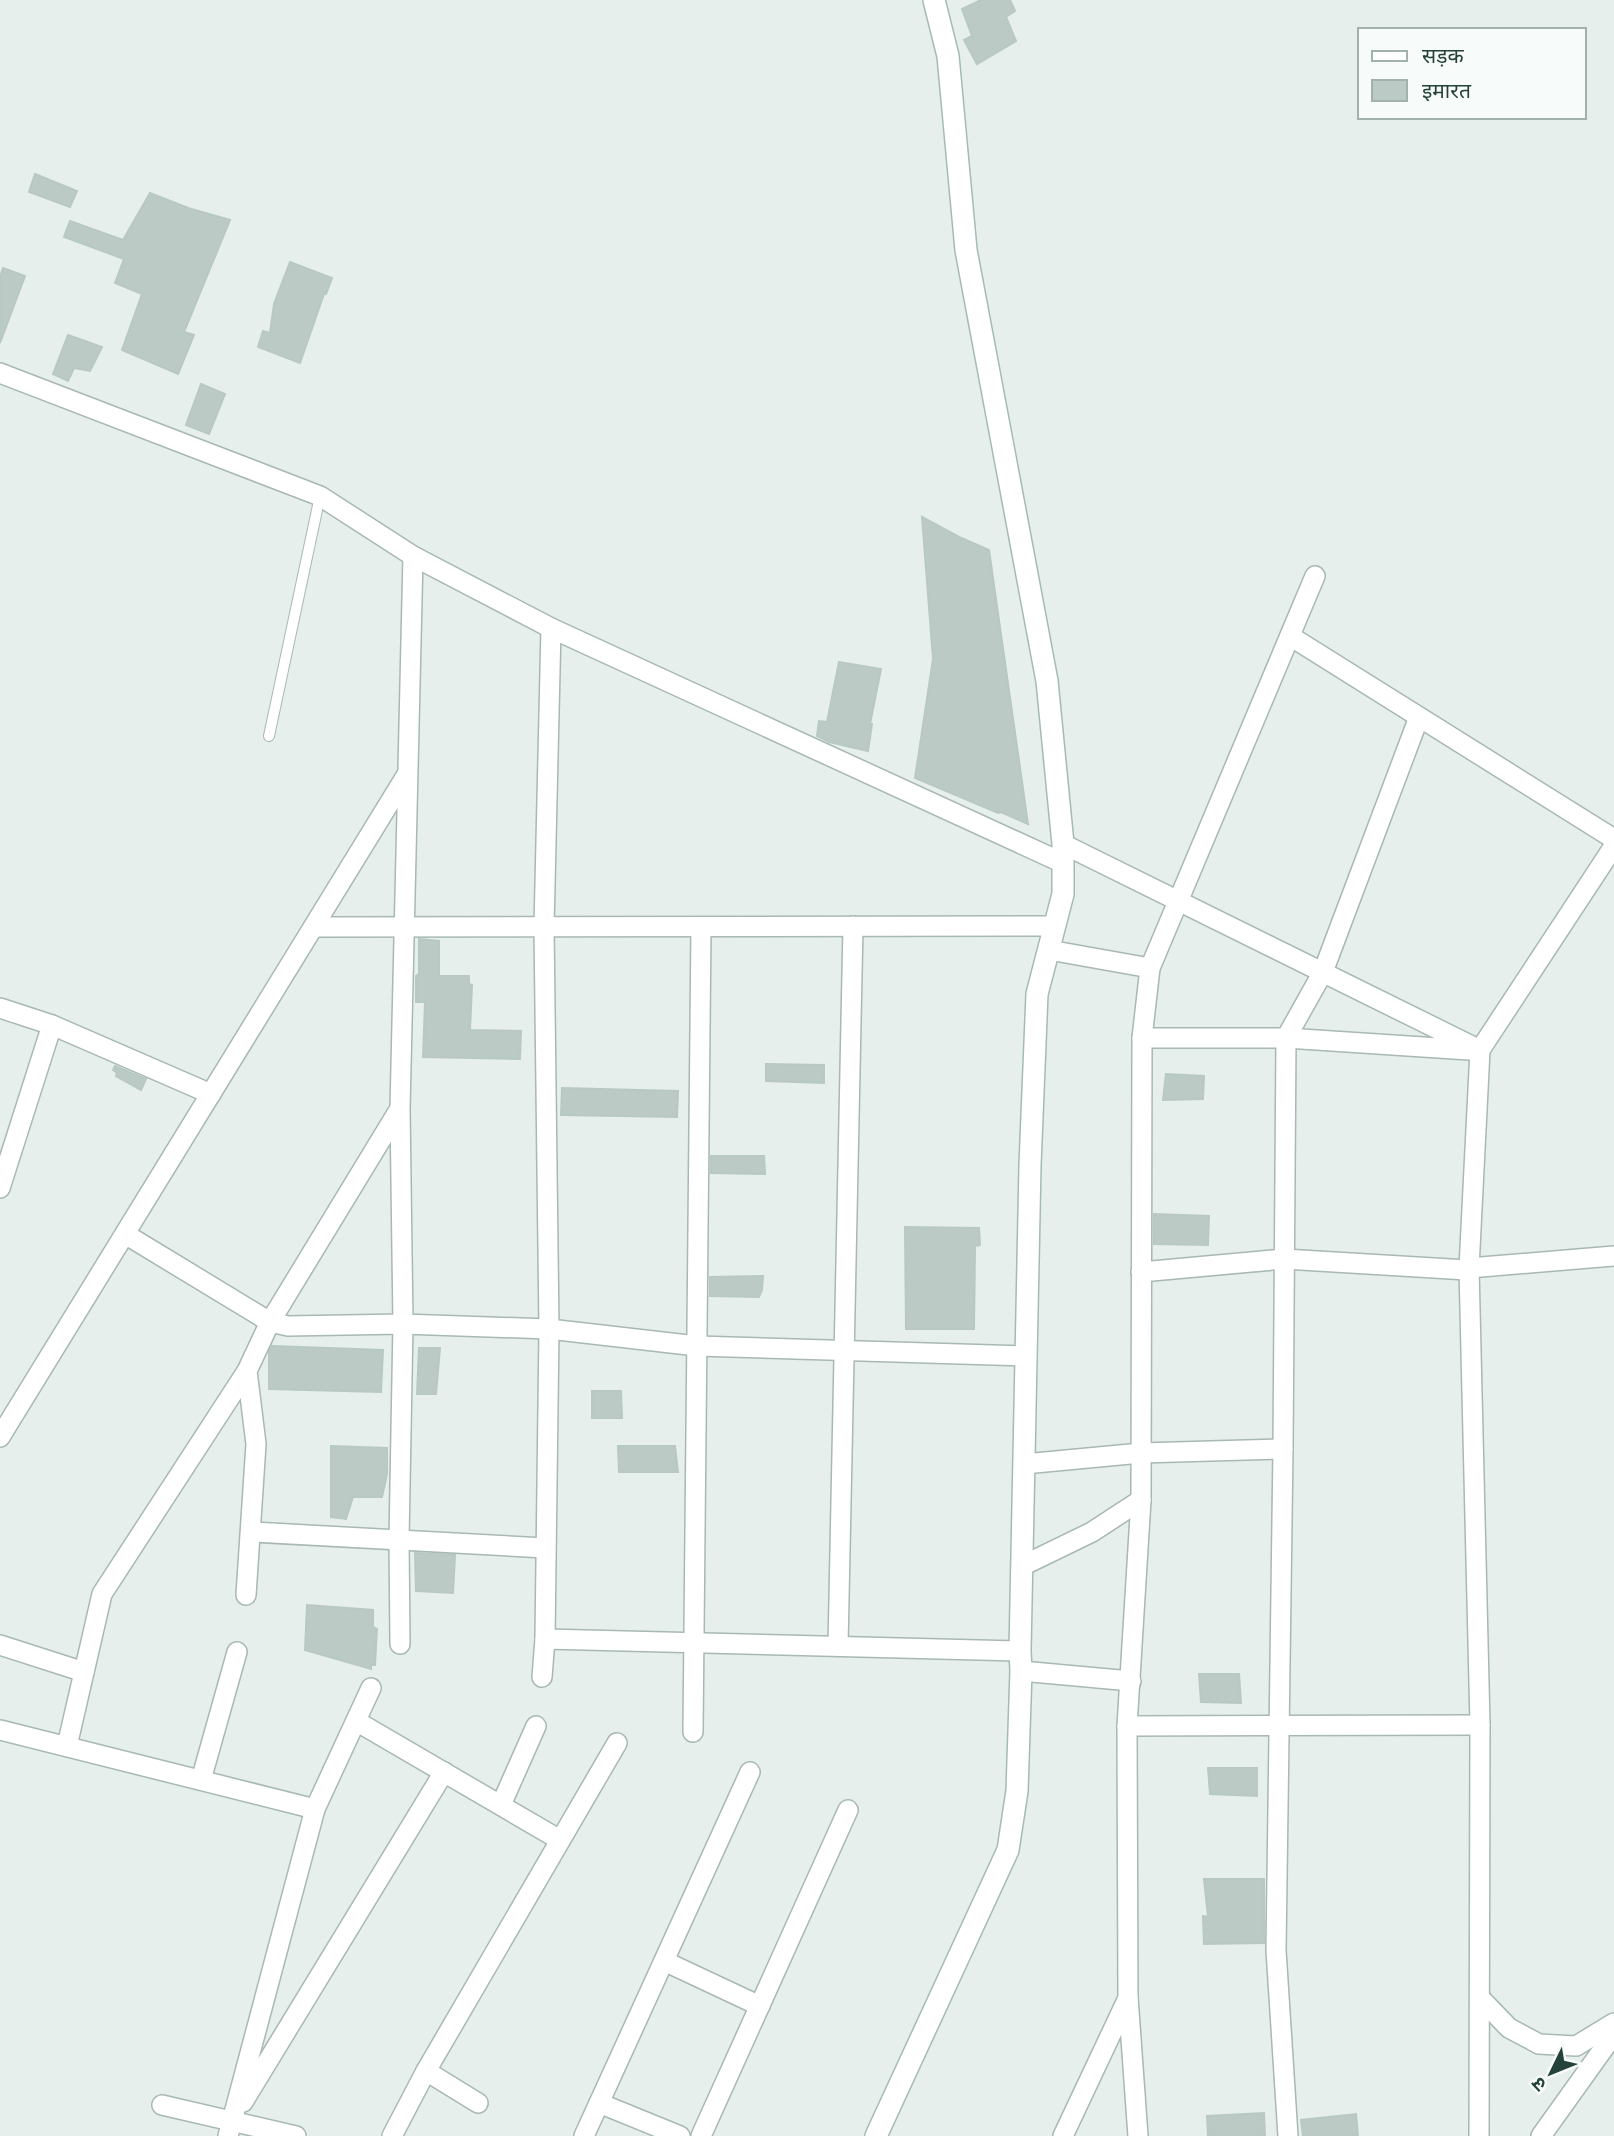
<svg xmlns="http://www.w3.org/2000/svg" width="1614" height="2136" viewBox="0 0 1614 2136" font-family="Quicksand,'Noto Sans Devanagari',sans-serif">
  <style>
    .building { fill: #bbcac4; stroke: #b8c9c2; stroke-width: 2 }
    .lines { fill: none; stroke-linecap: round; stroke-linejoin: round }
    .lane-casing { stroke: #a8b8b2; stroke-width: 12 }
    .street-casing { stroke: #a8b8b2; stroke-width: 22 }
    .secondary-casing { stroke: #a4bbb3; stroke-width: 24 }
    .lane { stroke: #fff; stroke-width: 10 }
    .street { stroke: #fff; stroke-width: 19 }
    .secondary { stroke: #fff; stroke-width: 21 }
  </style>
  <rect width="100%" height="100%" fill="#e6efeb"/>
  <!-- building -->
  <g class="building">
    <path d="M981 0H1010L1015 11 1006 17 1016 41 977 64 964 40 972 36 962 9Z"/>
    <path d="M35 174 77 191 70 207 29 192Z"/>
    <path d="M150 193 188 208 230 220 184 332 194 335 178 374 122 350 142 294 115 283 124 259 64 237 70 221 123 240Z"/>
    <path d="M290 262 332 278 326 294H324L300 363 258 347 263 331 270 333 274 304Z"/>
    <path d="M3 268 25 276 0 343V277Z"/>
    <path d="M68 335 102 347 90 371 74 368 68 381 53 374Z"/>
    <path d="M201 384 225 394 209 434 186 425Z"/>
    <path d="M922 517 959 537 989 550 1028 824 1001 812 998 813 915 778 933 659Z"/>
    <path d="M839 662 881 669 870 724H872L868 751 829 742 817 736 819 721 827 722Z"/>
    <path d="M419 939 439 941V976H469V984L472 985 470 1030 521 1031 520 1059 423 1057 425 1002H416V976L419 974Z"/>
    <path d="M766 1064 824 1065V1083L766 1081Z"/>
    <path d="M115 1066 146 1079 141 1090 116 1076 117 1073 113 1070Z"/>
    <path d="M1166 1074 1204 1076 1203 1099 1163 1100Z"/>
    <path d="M562 1088 678 1091 677 1117 561 1115Z"/>
    <path d="M711 1156H764L765 1174 711 1173Z"/>
    <path d="M1154 1214 1209 1216 1208 1245 1154 1244Z"/>
    <path d="M905 1227 979 1228 980 1245 975 1246 974 1329H906Z"/>
    <path d="M763 1276 762 1290 759 1297 710 1296V1277Z"/>
    <path d="M272 1346 383 1350 381 1392 269 1389V1352Z"/>
    <path d="M419 1348H440L436 1394H417Z"/>
    <path d="M592 1391H621L622 1418H592Z"/>
    <path d="M331 1446 387 1448V1474L382 1497H353L346 1519 331 1517Z"/>
    <path d="M618 1446H675L678 1472H619Z"/>
    <path d="M415 1553 455 1555 453 1593 416 1591Z"/>
    <path d="M307 1605 373 1610V1627L377 1629 375 1665H371V1669L305 1650Z"/>
    <path d="M1199 1674H1239L1241 1703 1201 1702Z"/>
    <path d="M1208 1768H1257V1796L1210 1794Z"/>
    <path d="M1204 1879H1264V1943L1204 1944 1203 1916 1208 1917Z"/>
    <path d="M1264 2113 1265 2136H1208L1207 2116Z"/>
    <path d="M1356 2114 1358 2136H1303L1301 2120Z"/>
  </g>
  <g class="lines">
    <defs>
      <path id="lane" d="M269 736 320 496"/>
      <g id="street">
        <path d="M0 373 320 496 413 556 551 628 1063 863"/>
        <path d="M1290 636 1614 839"/>
        <path d="M1063 844 1480 1050"/>
        <path d="M314 927 1055 926"/>
        <path d="M1049 950 1150 968"/>
        <path d="M0 1008 52 1025 211 1094"/>
        <path d="M1142 1038H1286L1469 1050"/>
        <path d="M0 1188 52 1025"/>
        <path d="M125 1234 270 1322 288 1326 403 1324 549 1329 697 1346 1026 1356"/>
        <path d="M1141 1272 1284 1259 1467 1270 1469 1268 1614 1256"/>
        <path d="M0 1437 406 776"/>
        <path d="M1024 1464 1141 1453 1283 1449"/>
        <path d="M252 1532 545 1548"/>
        <path d="M1022 1566 1092 1532 1141 1500"/>
        <path d="M246 1595 256 1444 247 1371 270 1322 399 1110"/>
        <path d="M545 1639 1020 1651"/>
        <path d="M400 1644 399 1539 403 1324 400 1109 413 556"/>
        <path d="M0 1645 84 1672"/>
        <path d="M838 1646 853 926"/>
        <path d="M1021 1671 1131 1681"/>
        <path d="M542 1677 545 1639 549 1329 544 927 551 628"/>
        <path d="M356 1721 560 1840"/>
        <path d="M1127 1726 1480 1725"/>
        <path d="M0 1730 315 1809"/>
        <path d="M693 1732 701 927"/>
        <path d="M67 1746 102 1594 247 1371"/>
        <path d="M201 1780 237 1652"/>
        <path d="M501 1805 536 1726"/>
        <path d="M664 1961 760 2006"/>
        <path d="M1480 1998 1509 2028 1539 2044 1576 2046 1614 2023"/>
        <path d="M426 2071 478 2103"/>
        <path d="M243 2102 444 1772"/>
        <path d="M599 2103 680 2136"/>
        <path d="M162 2105 296 2136"/>
        <path d="M228 2136 315 1809 371 1688"/>
        <path d="M392 2136 426 2071 617 1743"/>
        <path d="M584 2136 750 1772"/>
        <path d="M701 2136 848 1810"/>
        <path d="M1063 2136 1128 1998"/>
        <path d="M1138 2136 1128 1997 1127 1726 1141 1500 1142 1038 1150 968 1315 576"/>
        <path d="M1288 2136 1276 1950 1283 1449 1286 1038 1323 972 1419 717"/>
        <path d="M1479 2136 1480 1725 1469 1268 1480 1050 1614 846"/>
        <path d="M1541 2136 1614 2034"/>
      </g>
      <path id="secondary" d="M876 2136 1008 1850 1017 1791 1021 1671 1020 1651 1030 1165 1037 994 1063 894V844L1047 681 966 250 948 56 934 0"/>
    </defs>
    <!-- lane casing -->
    <use href="#lane" class="lane-casing"/>
    <!-- street casing -->
    <use href="#street" class="street-casing"/>
    <!-- secondary casing -->
    <use href="#secondary" class="secondary-casing"/>
    <!-- lane -->
    <use href="#lane" class="lane"/>
    <!-- street -->
    <use href="#street" class="street"/>
    <!-- secondary -->
    <use href="#secondary" class="secondary"/>
  </g>
  <!-- legend -->
  <rect x="1358" y="28" width="228" height="91" fill="#f7fbf9" stroke="#a3b1ad" stroke-width="2"/>
  <rect x="1372" y="51" width="35" height="10" fill="#ffffff" stroke="#a3b1ad" stroke-width="2"/>
  <text x="1422" y="63" font-size="21" fill="#24423a">सड़क</text>
  <rect x="1372" y="80" width="35" height="21" fill="#bbcac4" stroke="#a3b1ad" stroke-width="2"/>
  <text x="1422" y="98" font-size="21" fill="#24423a">इमारत</text>
  <!-- north arrow -->
  <g transform="translate(1551 2073) rotate(227)" stroke="#f7fbf9" stroke-width="5" paint-order="stroke">
  <path d="M0-5L12 26L0 18L-12 26Z" fill="#24423a"/>
  <text y="-10" font-size="19" font-weight="bold" text-anchor="middle" fill="#24423a">उ</text>
  </g>
</svg>
